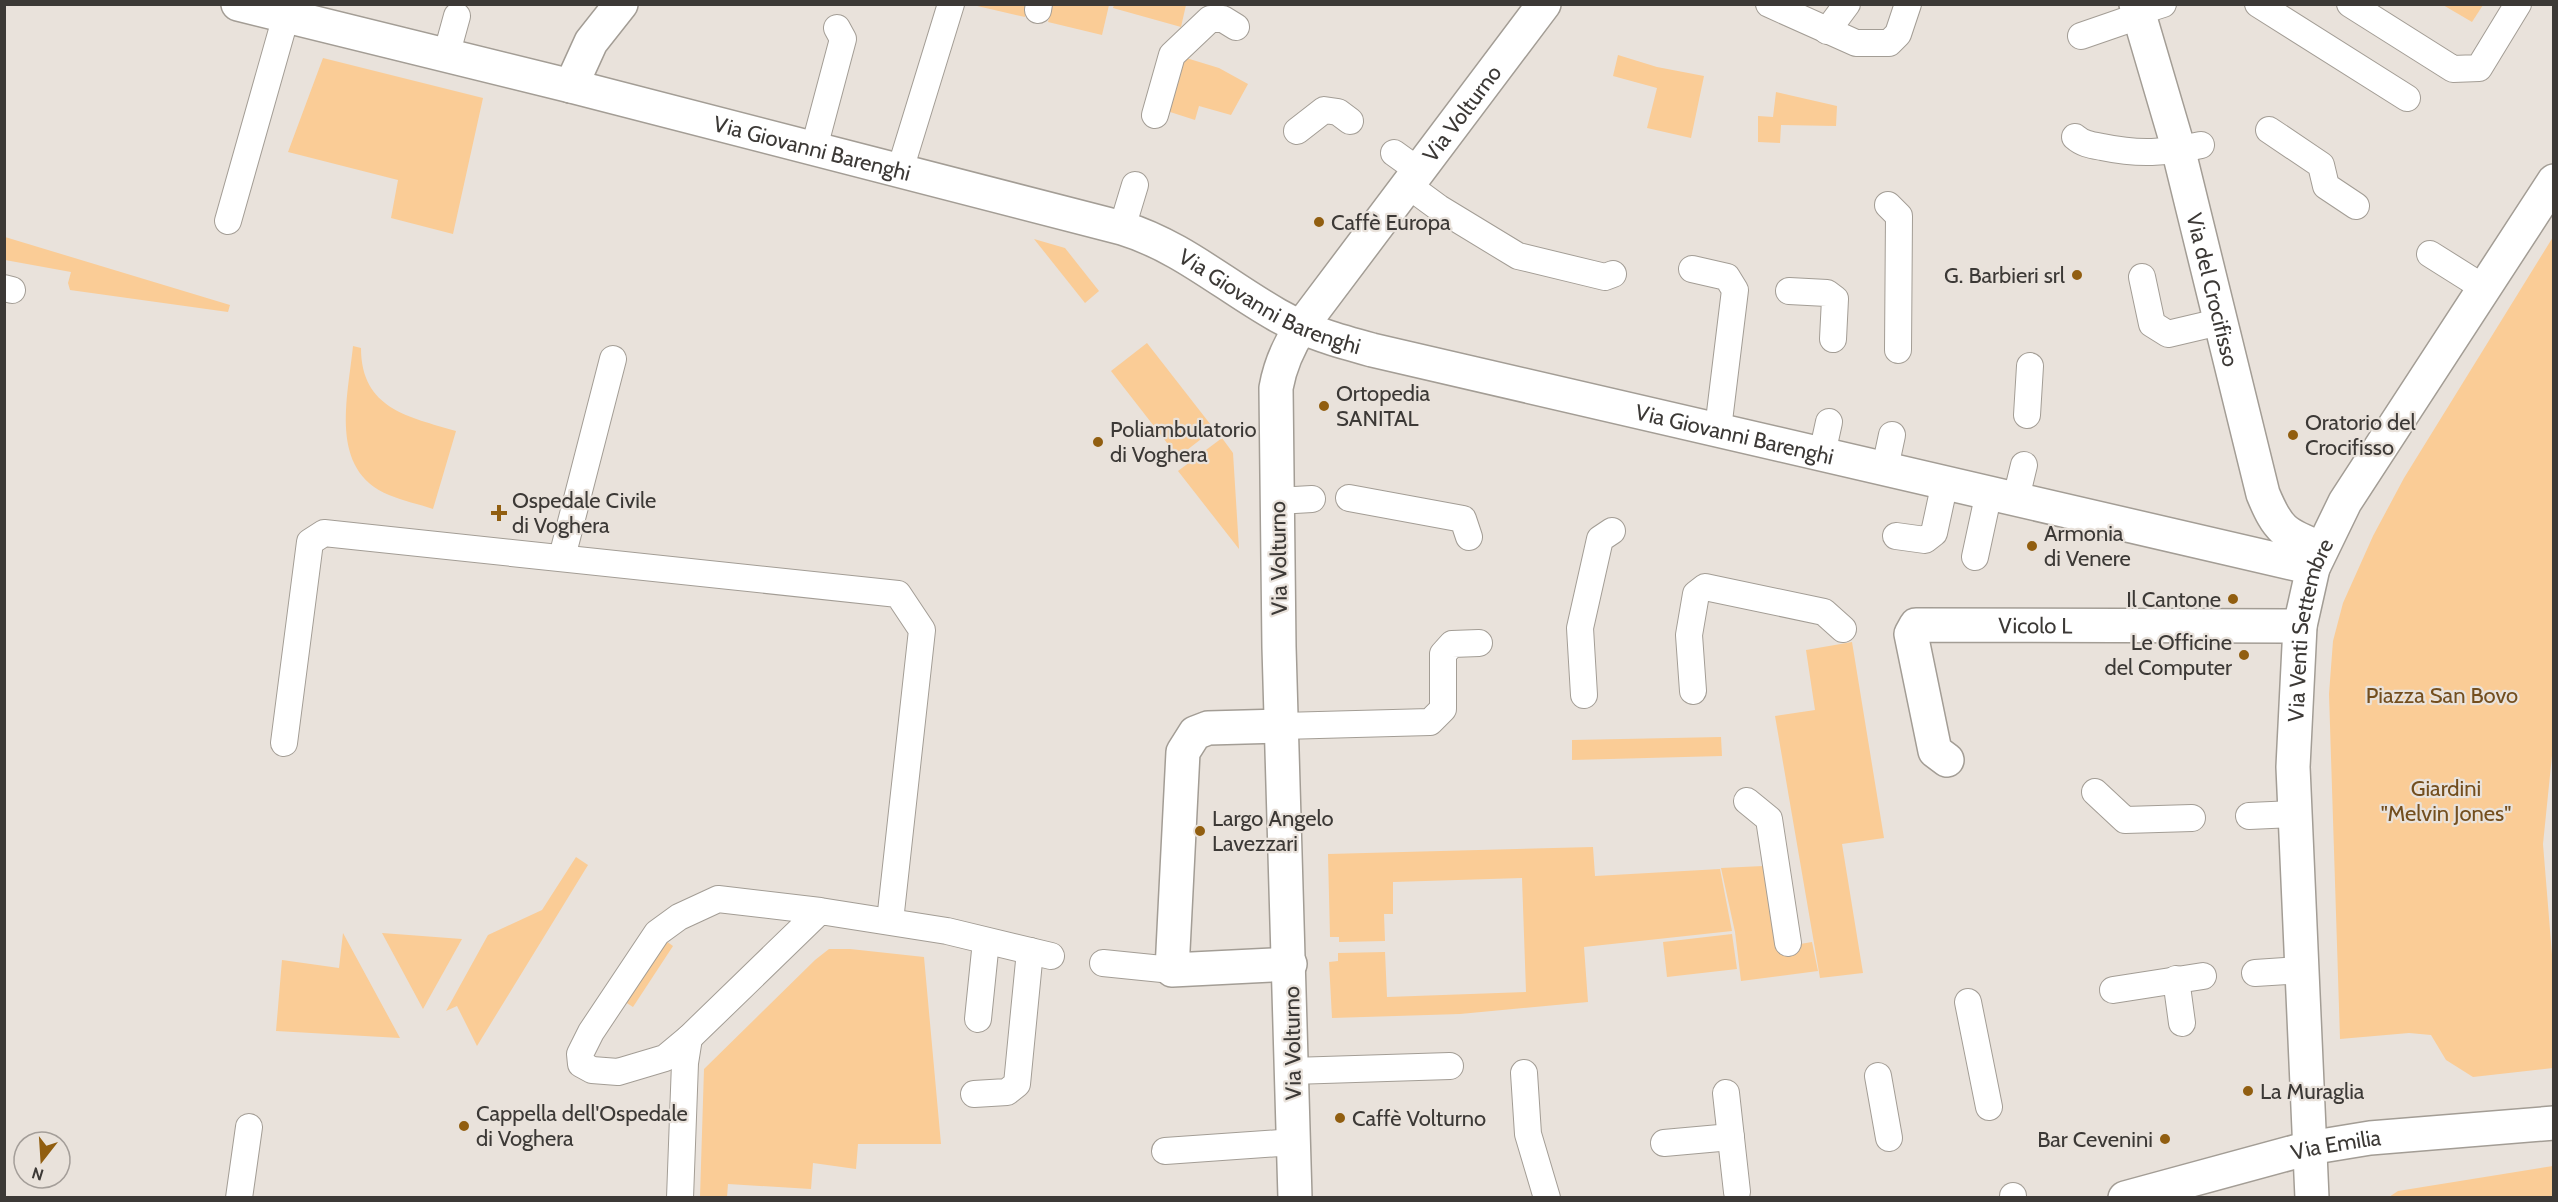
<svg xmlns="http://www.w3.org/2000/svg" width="2558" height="1202" viewBox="0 0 2558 1202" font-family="Cabin,sans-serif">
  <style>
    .green { fill: #facc96 }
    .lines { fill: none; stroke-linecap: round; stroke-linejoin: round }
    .service-casing { stroke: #a39d95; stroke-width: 28 }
    .minor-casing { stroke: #a39d95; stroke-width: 36 }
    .service { stroke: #fff; stroke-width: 26 }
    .minor { stroke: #fff; stroke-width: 33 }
    .poi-dot { fill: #915e10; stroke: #e9e2db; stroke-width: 2 }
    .labels { text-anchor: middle; stroke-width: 4.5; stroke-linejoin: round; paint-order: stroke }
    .street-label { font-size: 22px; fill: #3c3936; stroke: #e9e2db }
    .poi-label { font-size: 22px; fill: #3c3936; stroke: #e9e2db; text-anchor: start }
    .park-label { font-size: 22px; fill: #734e1e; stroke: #e9e2db }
  </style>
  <rect width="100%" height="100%" fill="#e9e2db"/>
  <!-- green -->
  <g class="green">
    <path d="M973 5H1028L1025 17Z"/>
    <path d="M1053 5H1109L1102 35 1048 22Z"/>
    <path d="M1114 5V4L1186 5 1181 27 1113 8Z"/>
    <path d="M2443 5 2483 4V5L2472 22Z"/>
    <path d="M1618 55 1657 67 1704 76 1691 138 1647 128 1657 88 1613 76Z"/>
    <path d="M1183 57 1219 68 1248 84 1231 115 1199 106 1195 120 1167 111Z"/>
    <path d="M323 58 483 98 453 234 391 218 398 180 288 152Z"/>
    <path d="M1776 92 1837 106 1836 126 1781 125 1780 143 1758 142V116L1773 117Z"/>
    <path d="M5 237 230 305 228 312 70 290 68 283 71 272 5 260Z"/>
    <path d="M2553 237 2554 736 2543 844 2553 967V1068L2473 1077 2446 1060 2431 1035 2409 1033 2340 1039 2329 694 2333 641 2343 603 2373 536 2404 478Z"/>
    <path d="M1034 239 1065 248 1099 291 1085 303Z"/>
    <path d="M1147 343 1214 429 1178 457 1111 371Z"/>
    <path d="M353 346 361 348C361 409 409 417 456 431L433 509C419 504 403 501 389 495 328 470 348 397 353 346Z"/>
    <path d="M1222 438 1233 453 1239 549 1178 471Z"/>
    <path d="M1852 642 1884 838 1842 844 1863 973 1820 978 1775 716 1815 710 1806 650Z"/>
    <path d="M1721 737 1722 756 1572 760V740Z"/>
    <path d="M1593 847 1595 876 1720 869 1732 931 1584 947 1588 1002 1460 1014 1332 1018 1329 962 1338 961V953L1385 952 1387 997 1526 992 1522 878 1393 882V914H1384L1385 941 1339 942V937H1330L1328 854Z"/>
    <path d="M576 857 588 865 477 1046 457 1006 446 1011 488 935 542 910Z"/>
    <path d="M1763 866 1776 948 1812 942 1818 971 1741 981 1735 932 1721 868Z"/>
    <path d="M343 933 400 1038 276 1031 282 960 339 968Z"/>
    <path d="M382 933 462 939 423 1009Z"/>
    <path d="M1732 934 1737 969 1667 977 1663 942Z"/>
    <path d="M659 936 673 946 633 1007 619 998Z"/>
    <path d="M829 949H850L924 957 941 1144H858L856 1169 813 1163 811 1189 728 1184 727 1197H700L704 1069 815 960Z"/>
    <path d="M2553 1166V1197H2389L2398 1191Z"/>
  </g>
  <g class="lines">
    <defs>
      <g id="service">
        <path d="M1769 4 1856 43H1889L1898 34 1908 4"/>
        <path d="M2258 4 2407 98"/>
        <path d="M2350 4 2453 69 2479 68 2518 4"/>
        <path d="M1038 10 1039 4"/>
        <path d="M2138 12 2163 4"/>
        <path d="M1827 31 1847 4"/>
        <path d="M2081 36 2139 16"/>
        <path d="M446 56 457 16"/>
        <path d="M1155 115 1172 55 1210 19H1223L1236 27"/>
        <path d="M2269 130 2321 165 2326 186 2356 206"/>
        <path d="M1297 131 1324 110 1338 112 1350 121"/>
        <path d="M2075 137C2083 144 2091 145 2102 147 2140 155 2164 153 2201 145"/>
        <path d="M814 148 843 39 837 28"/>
        <path d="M1394 153 1419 171"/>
        <path d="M900 170 951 4"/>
        <path d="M1409 186 1439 208 1518 256 1605 277 1613 274"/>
        <path d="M1888 205 1899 216 1898 350"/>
        <path d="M228 221 286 16"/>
        <path d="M1122 228 1135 185"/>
        <path d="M2430 254 2484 288"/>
        <path d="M1692 269 1727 277 1735 290 1718 429"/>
        <path d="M2142 277 2152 324 2168 334 2219 322"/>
        <path d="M4 288 12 290"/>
        <path d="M1789 291 1827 293 1835 299 1833 339"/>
        <path d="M2027 415 2030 366"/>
        <path d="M1822 454 1829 422"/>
        <path d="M1885 468 1892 435"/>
        <path d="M1349 498 1463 519 1469 537"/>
        <path d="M2016 498 2024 465"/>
        <path d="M1277 501 1312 499"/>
        <path d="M1896 536 1925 540 1934 533 1945 482"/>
        <path d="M562 557 613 359"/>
        <path d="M1975 557 1989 492"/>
        <path d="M1693 691 1689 635 1696 594 1705 587 1824 612 1843 629"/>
        <path d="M1584 695 1580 628 1600 539 1612 531"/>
        <path d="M1282 726 1430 722 1443 709V654L1452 644 1479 643"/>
        <path d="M284 743 310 542 324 533 898 594 922 630 890 921"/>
        <path d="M2095 792 2125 820 2192 818"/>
        <path d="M1747 801 1769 819 1788 943"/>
        <path d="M2249 816 2295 814"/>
        <path d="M820 911 718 899 679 917 657 933 591 1032 580 1054 581 1064 592 1070 618 1072 665 1058 689 1038 820 911 947 931 1051 956"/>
        <path d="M1103 963 1172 970"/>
        <path d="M2255 973 2301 970"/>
        <path d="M2176 979 2182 1023"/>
        <path d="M2113 990 2203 976"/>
        <path d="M1968 1002 1989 1107"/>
        <path d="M978 1019 986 941"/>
        <path d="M1292 1071 1450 1066"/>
        <path d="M1524 1073 1528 1134 1547 1198"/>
        <path d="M1878 1076 1889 1138"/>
        <path d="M1726 1093 1737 1192"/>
        <path d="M974 1094 1007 1092 1017 1084 1030 951"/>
        <path d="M1664 1143 1731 1137"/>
        <path d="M1165 1151 1294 1142"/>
        <path d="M2013 1196V1198"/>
        <path d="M239 1198 249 1127"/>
        <path d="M680 1198 685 1063 689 1038"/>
      </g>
      <g id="minor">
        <path id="s1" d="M238 4 571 86 1122 228C1181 246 1224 285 1277 315 1307 332 1339 341 1372 350L2313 568"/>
        <path id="s2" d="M2136 4 2176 140 2263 494C2278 530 2284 534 2320 548"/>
        <path d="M571 86 591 42 621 4"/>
        <path d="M1282 726 1208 728 1195 733 1183 752 1172 970 1290 964"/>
        <path id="s3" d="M1947 760 1935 751 1911 634 1916 625 2300 626"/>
        <path id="s4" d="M1295 1198 1279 647 1276 388C1280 365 1288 347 1301 327L1544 4"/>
        <path id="s5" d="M2125 1198 2309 1148 2370 1138 2554 1123"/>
        <path id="s6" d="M2312 1198 2293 767 2300 626 2313 568 2345 502 2554 181"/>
      </g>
    </defs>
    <!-- service casing -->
    <use href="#service" class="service-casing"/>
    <!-- minor casing -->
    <use href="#minor" class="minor-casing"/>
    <!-- service -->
    <use href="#service" class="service"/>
    <!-- minor -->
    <use href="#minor" class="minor"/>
  </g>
  <!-- markers -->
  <g class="poi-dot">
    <circle cx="1319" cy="222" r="6"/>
    <circle cx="2077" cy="275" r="6"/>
    <circle cx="1324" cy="406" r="6"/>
    <circle cx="2293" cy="435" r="6"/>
    <circle cx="1098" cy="442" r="6"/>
    <path d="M496 504h6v6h6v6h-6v6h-6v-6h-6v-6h6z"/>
    <circle cx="2032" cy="546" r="6"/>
    <circle cx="2233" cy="599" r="6"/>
    <circle cx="2244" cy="655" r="6"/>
    <circle cx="1200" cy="831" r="6"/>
    <circle cx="2248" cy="1091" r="6"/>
    <circle cx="1340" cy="1118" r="6"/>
    <circle cx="464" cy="1126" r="6"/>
    <circle cx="2165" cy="1139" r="6"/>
  </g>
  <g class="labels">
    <!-- street labels -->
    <g class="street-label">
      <text dy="8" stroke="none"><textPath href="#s4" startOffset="1144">Via Volturno</textPath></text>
      <text dy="8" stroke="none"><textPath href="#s1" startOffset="592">Via Giovanni Barenghi</textPath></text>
      <text dy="8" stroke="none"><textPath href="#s2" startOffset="296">Via del Crocifisso</textPath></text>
      <text dy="8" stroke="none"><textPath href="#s1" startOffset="1078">Via Giovanni Barenghi</textPath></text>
      <text dy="8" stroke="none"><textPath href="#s1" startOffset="1564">Via Giovanni Barenghi</textPath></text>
      <text transform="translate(1278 558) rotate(-91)" y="8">Via Volturno</text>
      <text dy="8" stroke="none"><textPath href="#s3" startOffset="264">Vicolo L</textPath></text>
      <text dy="8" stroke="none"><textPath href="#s6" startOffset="570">Via Venti Settembre</textPath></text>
      <text transform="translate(1292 1043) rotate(-91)" y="8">Via Volturno</text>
      <text dy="8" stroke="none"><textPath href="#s5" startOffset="218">Via Emilia</textPath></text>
    </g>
    <!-- poi labels -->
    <g class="poi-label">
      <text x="1331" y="230">Caffè Europa</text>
      <text x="2065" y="283" text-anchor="end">G. Barbieri srl</text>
      <text x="1336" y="401">Ortopedia<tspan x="1336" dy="25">SANITAL</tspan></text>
      <text x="2305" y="430">Oratorio del<tspan x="2305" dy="25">Crocifisso</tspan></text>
      <text x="1110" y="437">Poliambulatorio<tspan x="1110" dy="25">di Voghera</tspan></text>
      <text x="512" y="508">Ospedale Civile<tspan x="512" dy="25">di Voghera</tspan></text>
      <text x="2044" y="541">Armonia<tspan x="2044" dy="25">di Venere</tspan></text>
      <text x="2221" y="607" text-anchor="end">Il Cantone</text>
      <text x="2232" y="650" text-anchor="end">Le Officine<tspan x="2232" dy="25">del Computer</tspan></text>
      <text x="1212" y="826">Largo Angelo<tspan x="1212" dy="25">Lavezzari</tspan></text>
      <text x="2260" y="1099">La Muraglia</text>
      <text x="476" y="1121">Cappella dell'Ospedale<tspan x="476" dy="25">di Voghera</tspan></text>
      <text x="1352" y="1126">Caffè Volturno</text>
      <text x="2153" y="1147" text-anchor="end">Bar Cevenini</text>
    </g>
    <!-- park labels -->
    <g class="park-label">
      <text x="2442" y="703">Piazza San Bovo</text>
      <text x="2446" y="796">Giardini<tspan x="2446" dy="25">"Melvin Jones"</tspan></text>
    </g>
  </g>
  <!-- border -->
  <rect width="2558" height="1202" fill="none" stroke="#3c3936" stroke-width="12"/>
  <!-- north arrow -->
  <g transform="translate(42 1160) rotate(197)"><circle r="28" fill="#e9e2db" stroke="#a49e99" stroke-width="1.5"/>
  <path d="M0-4.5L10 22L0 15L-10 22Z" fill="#915e10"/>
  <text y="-9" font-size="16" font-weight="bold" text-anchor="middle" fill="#3c3936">N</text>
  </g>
</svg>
